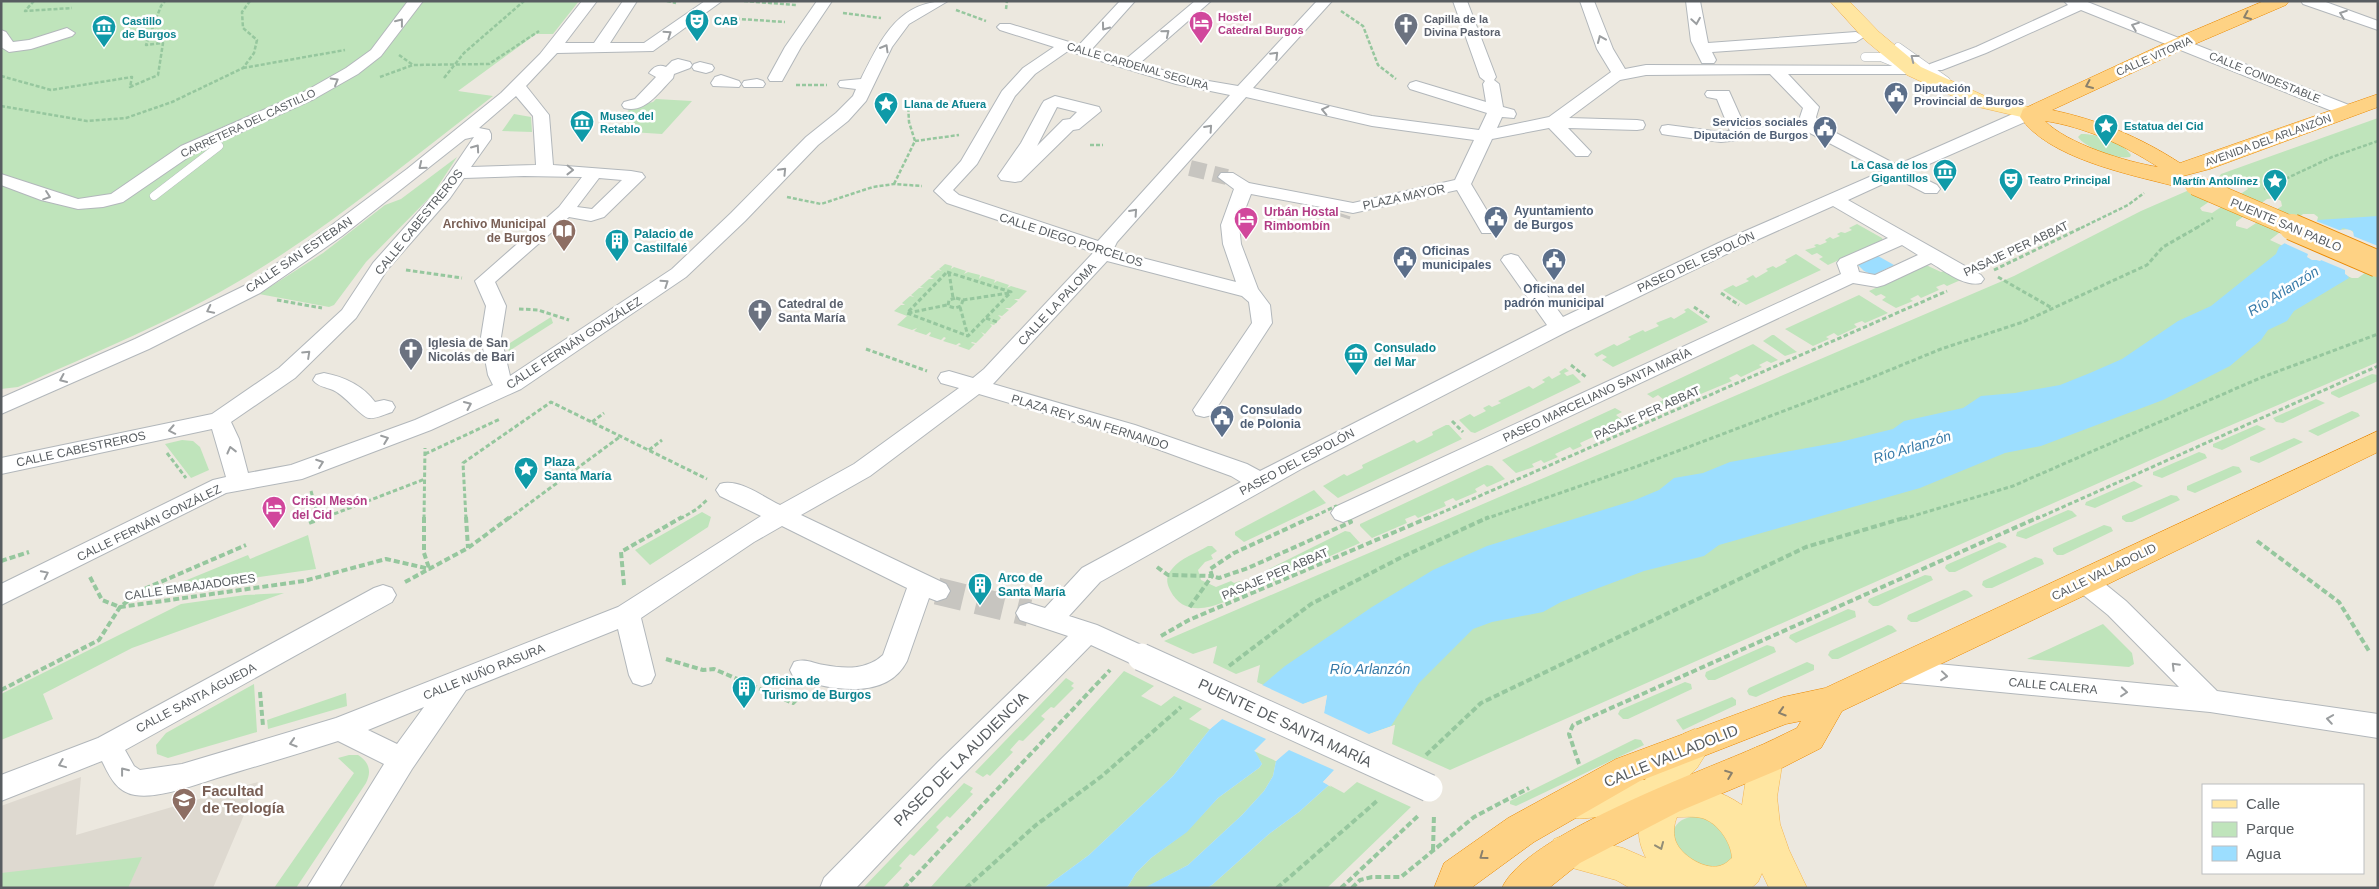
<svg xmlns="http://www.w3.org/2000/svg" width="2379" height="889" viewBox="0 0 2379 889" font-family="Helvetica,sans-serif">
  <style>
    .education { fill: #ded9d0 }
    .green { fill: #bfe4bb; fill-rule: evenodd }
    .water { fill: #9cdeff; fill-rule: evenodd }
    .pier { fill: #ece8df; fill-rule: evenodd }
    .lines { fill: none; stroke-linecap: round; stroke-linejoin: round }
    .street-tunnel-far1 { stroke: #c7c5c0; stroke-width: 16; stroke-dasharray: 16 8; stroke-linecap: butt }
    .street-tunnel { stroke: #c7c5c0; stroke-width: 27; stroke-dasharray: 27 14; stroke-linecap: butt }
    .lane-casing { stroke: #b2b7bb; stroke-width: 9 }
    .street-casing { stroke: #b2b7bb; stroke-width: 2 }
    .primary-casing { stroke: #f3b452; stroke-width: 1 }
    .highway-casing { stroke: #eb8900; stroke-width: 1 }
    .path-far2 { stroke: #96c79e; stroke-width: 2.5; stroke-dasharray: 4 2; stroke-linecap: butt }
    .path-far1 { stroke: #96c79e; stroke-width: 3; stroke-dasharray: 4.5 2.5; stroke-linecap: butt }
    .path { stroke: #96c79e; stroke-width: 4; stroke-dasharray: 6 3; stroke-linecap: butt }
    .lane { stroke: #fff; stroke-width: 8 }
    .street { fill: #fff; fill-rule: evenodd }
    .primary { fill: #ffe6a1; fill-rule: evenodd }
    .highway { fill: #fed284; fill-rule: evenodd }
    .street-bridge-casing { stroke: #b2b7bb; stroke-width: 29; stroke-linecap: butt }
    .highway-bridge-far1-casing { stroke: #eb8900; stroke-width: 21; stroke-linecap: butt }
    .highway-bridge-casing { stroke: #eb8900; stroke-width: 28; stroke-linecap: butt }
    .street-bridge { stroke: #fff; stroke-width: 27 }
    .highway-bridge-far1 { stroke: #fed284; stroke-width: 20 }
    .highway-bridge { stroke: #fed284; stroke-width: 26 }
    .oneway { stroke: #9b9ea0 }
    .oneway2 { stroke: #8a806c }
    .oneway3 { stroke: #928d77 }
    .labels { text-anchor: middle; stroke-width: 5; stroke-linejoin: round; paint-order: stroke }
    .far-hotel-label { font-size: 11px; font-weight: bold; fill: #b23c85; stroke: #fff; text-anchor: start }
    .far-worship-label { font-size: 11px; font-weight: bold; fill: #5b616d; stroke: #fff; text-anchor: start }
    .far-culture-label { font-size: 11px; font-weight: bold; fill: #0d838f; stroke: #fff; text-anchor: start }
    .far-street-label { font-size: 11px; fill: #585d61; stroke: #fff }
    .far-service-label { font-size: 11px; font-weight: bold; fill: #4e5e75; stroke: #fff; text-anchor: start }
    .street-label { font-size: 12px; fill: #585d61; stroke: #fff }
    .service-label { font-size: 12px; font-weight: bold; fill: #4e5e75; stroke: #fff; text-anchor: start }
    .hotel-label { font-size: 12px; font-weight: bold; fill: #b23c85; stroke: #fff; text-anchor: start }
    .education-label { font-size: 12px; font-weight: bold; fill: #785e54; stroke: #fff; text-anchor: end }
    .culture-label { font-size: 12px; font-weight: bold; fill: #0d838f; stroke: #fff; text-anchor: start }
    .worship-label { font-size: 12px; font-weight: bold; fill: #5b616d; stroke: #fff; text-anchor: start }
    .water-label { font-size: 14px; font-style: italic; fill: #377aa8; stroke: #fff }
    .near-street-label { font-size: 15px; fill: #585d61; stroke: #fff }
    .near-education-label { font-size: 15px; font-weight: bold; fill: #785e54; stroke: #fff; text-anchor: start }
  </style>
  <rect width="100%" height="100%" fill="#ece8df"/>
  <!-- education -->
  <path class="education" d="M81 777 76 835 258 782 213 888H1V806Z"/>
  <!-- green -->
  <g class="green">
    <path d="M1 1H579L553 34H536L458 91 493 96C412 158 333 225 246 277 173 321 94 353 18 387L1 389Z"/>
    <path d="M656 99 692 101 662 134 631 132 628 108 653 102Z"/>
    <path d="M514 114 531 117 532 132 502 131Z"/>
    <path d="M2378 118V245L2375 246 2354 237 2355 234 2350 229 2338 230 2317 221 2318 217 2314 214H2303L2270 240 2352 278H2358L2378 263V362L2187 444 1450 770 1392 744 1395 725 1369 734 1327 696 1303 704 1257 682 1260 665 1236 674 1213 663 1217 646 1193 654 1164 641 2014 276 2141 211 2219 177 2221 174ZM2235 184H2245L2248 189 2212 213 2202 211 2200 208ZM2276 198 2281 201 2282 206 2247 229 2236 226V222L2267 199Z"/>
    <path d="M2081 134C2097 134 2121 141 2131 155L2130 157C2118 160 2085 148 2078 137Z"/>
    <path d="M457 157 433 194 366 262 334 305 329 307 259 294 323 253 385 205 401 199Z"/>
    <path d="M1857 224 1882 238 1883 240 1828 265 1819 259 1823 257 1817 253 1812 255 1805 250 1816 247 1814 245 1817 244 1820 245 1827 242 1825 240 1830 237 1833 239 1840 236 1837 234 1841 232 1845 233 1852 230 1849 228Z"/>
    <path d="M1796 254 1821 270 1746 305 1723 290 1733 285 1736 287 1749 281 1746 279 1753 275 1756 278 1768 271 1766 269 1773 266 1776 268 1787 262 1785 260Z"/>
    <path d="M945 264 952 266 951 269 954 267 966 271 964 274 968 272 980 275 979 279 982 276 995 280 994 283 997 281 1009 285 1007 288 1011 286 1027 291 1019 299H1014L1018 301 1010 308H1005L1009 310 1002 316 998 315 1001 318 994 325 990 324 992 326 985 334 981 332 984 335 976 343 972 342 971 343 975 344 969 350 958 346 961 344 959 343 956 345 943 341 946 338 944 337 941 340 929 336 931 333 930 332 926 335 914 331 917 328 912 330 897 325 907 316 894 311 901 305H905L902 303 910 296 914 297 911 295 919 288H924L920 287 929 279H934L930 277 938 270 942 271 939 269Z"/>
    <path d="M1926 265 1941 272 1947 270 1963 279 1947 286 1944 284 1936 287 1939 290 1921 298 1918 295 1910 299 1913 301 1896 308 1882 300 1886 297 1881 294 1876 296 1869 291Z"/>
    <path d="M1859 295 1888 313 1865 323 1862 321 1854 324 1857 327 1838 336 1834 333 1826 337 1829 339 1813 346 1785 329Z"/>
    <path d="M1688 308 1708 322 1613 367 1602 360 1607 357 1602 354 1597 357 1594 354 1614 344 1617 346 1631 339 1628 337 1643 330 1645 332 1659 326 1656 323 1671 317 1674 319 1686 312 1684 310Z"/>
    <path d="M551 317 553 323 509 351 507 345Z"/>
    <path d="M1772 335H1774L1797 352 1785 356 1763 341Z"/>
    <path d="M1753 344 1778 360 1771 363 1767 361 1759 365 1762 367 1741 377 1737 374 1729 378 1732 381 1696 396 1692 394 1683 398 1686 400 1668 408 1659 402 1664 400 1658 395 1653 398 1647 394Z"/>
    <path d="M1565 368 1569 371 1564 373 1567 376 1573 374 1581 382 1475 433 1471 432 1459 420 1470 414 1474 417 1486 411 1483 408 1489 405 1492 407 1501 403 1498 401 1529 386 1533 389 1545 382 1542 380 1549 376 1552 379 1561 374 1559 372Z"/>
    <path d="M2372 374 2378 375V381L2339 398 2331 394V392Z"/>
    <path d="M2316 399 2325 403 2283 423 2276 422 2273 418Z"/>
    <path d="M1615 408 1622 412 1616 415 1621 419 1627 417 1634 423 1622 429 1618 426 1610 430 1613 432 1596 440 1593 437 1580 443 1582 446 1573 450 1570 447 1555 454 1558 457 1544 463 1541 460 1532 464 1534 467 1516 473 1502 460Z"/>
    <path d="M2352 411 2358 413 2360 416 2318 436 2308 431Z"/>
    <path d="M1446 425H1449L1462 439 1338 498 1323 486 1344 474 1347 476 1363 468 1362 465 1414 440 1417 443 1433 435 1432 432Z"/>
    <path d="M2257 425 2266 429 2222 450 2213 447V444Z"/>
    <path d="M2294 438 2303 442 2259 463 2250 460V457Z"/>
    <path d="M182 440 193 441 200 447 209 470 191 478 165 444Z"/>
    <path d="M2199 452 2205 454 2207 458 2162 478 2153 475V472Z"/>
    <path d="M1487 465 1492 466 1505 479 1487 487 1484 484 1475 489 1477 492 1456 501 1453 498 1444 502 1446 506 1418 518 1415 515 1405 519 1407 523 1372 538 1360 526V524Z"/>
    <path d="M2233 466 2239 467 2242 472 2195 493 2187 490V486Z"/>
    <path d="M2134 481 2143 486 2095 508 2085 505 2086 502Z"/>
    <path d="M1314 490 1326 503 1244 542 1235 535V532Z"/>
    <path d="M2171 495 2177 496 2180 500 2132 522H2126L2122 519V516Z"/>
    <path d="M2068 510 2072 511 2077 516 2026 539 2016 536 2017 532Z"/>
    <path d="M702 512 711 517 708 527 650 565 635 550Z"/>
    <path d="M2104 525 2111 527 2113 531 2063 555H2057L2053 551V548Z"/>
    <path d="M1345 531 1350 532 1360 543 1273 581 1265 571Z"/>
    <path d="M308 535 316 569 160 591 248 555 250 559Z"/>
    <path d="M1999 542 2005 544 2007 547 1955 572H1949L1945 568 1946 565Z"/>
    <path d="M1208 546H1212L1217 551 1211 555 1213 559 1205 562 1198 570 1201 580 1216 587 1231 581 1234 583 1240 581 1249 591C1224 602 1187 624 1170 590 1166 582 1166 576 1172 569 1180 558 1197 553 1208 546Z"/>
    <path d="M2035 557 2042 559 2044 564 1992 588H1986L1982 585 1983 581Z"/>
    <path d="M1925 575 1931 576 1933 580 1878 606H1873L1868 602 1869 599Z"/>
    <path d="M1964 590 1968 591 1973 596 1917 622H1911L1907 619 1908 615Z"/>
    <path d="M284 593 132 648 43 694 53 719 1 740V694L181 604 245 595Z"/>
    <path d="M1848 609 1855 611 1856 617 1796 643 1789 638 1790 635Z"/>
    <path d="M2103 624 2132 653 2134 664 2129 667 2027 659Z"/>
    <path d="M1888 625 1892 626 1897 631 1838 659H1832L1828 655 1830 651Z"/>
    <path d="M1767 645 1774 647 1776 652 1715 680H1708L1705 676 1706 672Z"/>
    <path d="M1807 662 1814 665V670L1756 697 1749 695 1747 691 1749 688Z"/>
    <path d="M1124 671 1154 686 1141 696 1161 706 1174 696 1202 709 1189 719 1210 729 1173 776 1089 855 1044 888H930Z"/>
    <path d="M1066 678 1074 683 1071 686 1074 688 1054 708 1051 707 1041 716 1045 719 1023 741 1019 740 1010 750 1013 752 990 776 987 774 983 777 975 772Z"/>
    <path d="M1685 682 1691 684 1692 689 1628 719H1623L1618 714 1620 710Z"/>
    <path d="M254 684 257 732 168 758 157 754 156 745 166 733Z"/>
    <path d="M346 693 347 706 268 729 267 720Z"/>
    <path d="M1732 697 1736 700V705L1683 730 1676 720Z"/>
    <path d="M1635 739 1641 740 1644 745 1516 806 1510 804V801Z"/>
    <path d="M1254 751 1276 761 1273 776 1264 791 1242 815 1188 865 1145 888H1127L1136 873 1151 858 1186 832 1218 798 1259 768 1262 764Z"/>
    <path d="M349 755H358C369 762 372 771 366 783L296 888H274L354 773 338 758Z"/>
    <path d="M1357 782 1411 807 1327 888H1207L1212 885 1269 834 1299 812 1329 785 1344 793Z"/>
    <path d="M964 783 973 788 970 792 973 794 950 818 947 816 936 827 939 830 914 856 910 854 899 866 902 868 883 888H863Z"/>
    <path d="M1698 816 1709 819 1727 832 1733 858 1728 865 1711 871 1683 858 1672 833C1677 820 1685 817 1698 816Z"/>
    <path d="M142 857 128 888H1V873Z"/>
  </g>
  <!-- water -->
  <g class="water">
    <path d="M2378 216V245L2345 272 2349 278 2294 311 2287 321 2268 330 2261 340 2230 366 2163 400 2041 446 2005 453 1920 488 1719 545 1704 556 1644 571 1561 602 1543 612 1492 622 1473 629 1419 683 1391 726 1369 734 1323 782 1329 785 1299 812 1269 834 1212 885 1207 888H1144L1188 865 1242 815 1264 791 1273 776 1276 761 1324 713 1327 695 1303 704 1255 751 1262 764 1259 768 1218 798 1187 832 1151 858 1136 873 1127 888H1044L1089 855 1173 776 1210 729 1285 666 1372 607 1433 570 1487 546 1635 500 1659 490 1674 478 1703 473 1730 462 1840 442 1893 429 1904 421 1963 408 1981 396 2015 393 2060 385 2090 373 2122 359 2178 321 2211 306 2276 254 2279 247 2318 220ZM2343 228 2353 231 2354 237 2320 261 2309 258 2308 254Z"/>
    <path d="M1878 256 1894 265 1873 275 1864 271 1858 265Z"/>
  </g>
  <!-- pier -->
  <g class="pier">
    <path d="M2317 218 2316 221 2339 230 2349 231 2353 233V236L2378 246 2348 273 2352 278 2345 274V270L2321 260H2312L2307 257 2308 254 2284 243 2278 244ZM2343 231 2352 234 2319 259 2310 256Z"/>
    <path d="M1260 684 1303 704 1327 695 1324 713 1369 734 1395 725 1393 728 1370 736 1327 781 1331 787 1323 782 1334 770 1289 750 1276 761 1274 760 1322 712 1324 699 1304 706 1258 752 1254 751 1266 739 1222 719 1210 729 1207 728Z"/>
  </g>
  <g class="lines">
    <!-- street-tunnel-far1 -->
    <g class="street-tunnel-far1">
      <path d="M1190 168 1227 177"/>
      <path d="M1342 217 1343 214"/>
    </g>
    <!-- street-tunnel -->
    <path class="street-tunnel" d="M937 591 1029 613"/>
    <defs>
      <g id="lane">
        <path d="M1898 47 1946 81"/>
        <path d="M1865 57H1881L1903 66"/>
        <path d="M154 196 219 146"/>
      </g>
      <g id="street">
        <path d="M408 1H423L381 56 358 74 314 99 193 154 123 202 103 207 78 209 41 200 1 185V174L78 199 111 194 181 146 302 93 346 68 371 50Z"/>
        <path d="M582 1H597L565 43H594L623 1H637L610 43H644L705 1H722L653 51 557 53 526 86 549 115 553 165 631 171 642 173 645 177 604 217 591 221 569 217 495 282 506 306 501 337 510 376 672 269 731 213 806 137 836 113 853 96 856 89 840 87 838 84 840 81 861 79C881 39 898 1 948 1L909 24 892 47 866 101 848 121 818 145 745 221 686 277 521 389 431 430 302 479 226 493 1 605V584L213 480 226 477 212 429 1 474V458L212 414 279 368 342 310 373 263 438 190 474 137 465 139 342 236 260 293 149 349 1 414V398L135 339 246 285 328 228 407 169 501 93 540 54ZM516 96 533 116 536 165 471 167 491 139V134L489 130 479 128ZM524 176 582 177 559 207 475 281 486 306 481 337 488 375 493 385 415 420 291 465 248 473 239 439 231 422 295 378 356 318 387 270 450 198 464 178ZM599 178 622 180 592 209 577 207Z"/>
        <path d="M817 1H832L801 47 782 81H770L768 78 785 47Z"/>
        <path d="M1120 1H1135L1092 49 1126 59 1195 1H1211L1140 63 1185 77 1238 86 1317 1H1332L1253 88 1372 116 1479 130 1487 113 1410 89 1408 86 1410 83 1416 81 1486 102 1483 84 1485 81 1480 77 1453 1H1467L1496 77 1494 80 1499 84 1503 107 1514 110 1516 114 1514 118 1502 117 1497 128 1549 117 1611 72 1597 49 1580 1H1594L1613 49 1625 69 1646 65 1917 66 1919 69 1917 72 1911 74H1788L1819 107 1816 117 1819 124 1897 165 2024 109H2036L2038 113 2036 117 1911 172 1937 185 1940 189 1937 193H1925L1896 178 1848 200 1981 275 1984 279 1981 283C1964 287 1945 271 1931 263L1884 285 1877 287 1853 283 1351 519 1343 522 1335 519 1331 513 1335 507 1841 274 1837 263 1840 259 1888 238 1833 206 1741 247 1566 332 1303 468 1100 582 1069 616 1097 625 1150 649 1154 657 1150 665 1141 668 1091 645 958 780 856 888H820L824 878 938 762 1068 636 1020 620 1016 613 1020 606 1029 603 1045 608 1082 568 1241 482 1231 476 1119 435 979 394 870 476 801 515 946 584 950 591 946 598 937 601 929 598 907 661C886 702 828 689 794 678L790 670 794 662C805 658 812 663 824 665 845 669 867 670 883 655L907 588 782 526 754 542 641 618 655 675 651 683 642 686 633 683 629 675 618 629 466 690 412 769 339 888H307L384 764 338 741C298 754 257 766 217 778 195 785 158 799 135 795 116 792 109 775 102 761L1 801V775L98 738 374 588 383 585 392 588 396 595 392 602 125 750 134 766 140 770 182 764 336 718 618 607 761 516 720 496 716 490 720 484C739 478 763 497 780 505L854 464 959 388 941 383 938 378 941 373 949 371 973 378 984 369 1092 254 1093 252 947 203 934 191 961 161 1002 91 1023 68 1054 47 1000 30 997 27 1000 24H1010L1079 45ZM1068 51 1176 84 1230 95 1098 241 959 195 953 190 977 164 1015 96 1035 74ZM1770 74 1803 108 1800 117 1801 123 1746 129 1729 91H1707L1705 94 1707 97 1717 99 1730 131 1721 132 1668 125 1662 126 1660 130 1662 134 1668 135 1721 142 1808 132 1883 171 1727 239 1563 317 1518 256 1511 254 1504 256 1501 260 1547 325 1260 471 1247 464 1135 425 993 384 1107 261 1242 296 1249 302 1252 323 1193 410 1196 415 1204 417 1212 415 1272 323 1270 305 1258 289 1241 244 1239 225 1251 194 1353 213 1457 190 1482 233H1496L1498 229 1471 184 1492 139 1549 128 1576 156H1588L1591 152 1568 128 1637 130 1643 129 1645 125 1643 121 1637 120 1569 118 1620 80 1646 75ZM1246 97 1372 126 1474 140 1455 180 1353 203 1249 183 1233 173H1221L1218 177 1234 189 1221 225 1223 244 1236 282 1119 252 1114 248 1117 242ZM1902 245 1918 255 1875 275 1859 272 1857 265ZM424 707 397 744 368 730Z"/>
        <path d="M1686 1H1700L1708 43 1856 32 1864 37 1856 42 1712 52 1716 60 1714 63H1702L1691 41Z"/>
        <path d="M2064 1H2085L2354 107 2356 111 2354 115H2342L2081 10 1986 53 1942 70H1930L1928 67 1930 64 1976 47 2068 5Z"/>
        <path d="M2301 1H2323L2378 21V30L2303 4Z"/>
        <path d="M67 28 75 33 72 36 31 49 9 52 1 47V30L6 32 13 42 29 40Z"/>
        <path d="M678 59 690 62 692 65 690 68 674 74 673 78C659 92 645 114 624 108L622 105 624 102 635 99 656 77 649 73C654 66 659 64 666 67L672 61Z"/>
        <path d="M700 62 712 65 714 68 712 71 706 73 694 70 692 67 694 64Z"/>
        <path d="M721 75 739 81 741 84 739 87 713 86 711 83 715 77Z"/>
        <path d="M757 79 763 81 765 84 763 87H744L742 84 744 81Z"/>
        <path d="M1055 96 1099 107 1101 111 1079 129 1073 130 1021 181 1015 182 1001 180 998 176 1021 143 1042 104 1044 101ZM1057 107 1077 112 1070 119 1063 120 1037 146Z"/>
        <path d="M324 373C345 377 362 385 375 402L384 400 392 402 395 407 392 412C385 414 376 419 369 418 362 418 345 395 333 390 326 387 318 387 313 380L316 375Z"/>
        <path d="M2085 572 2094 575 2126 601 2217 691 2378 714V738L2210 712 1896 682 1887 679 1883 671 1887 663 1896 660 2179 687 2108 615 2076 589 2073 582 2076 575Z"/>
      </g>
      <g id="primary">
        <path d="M1830 1H1849L1879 32 1921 67 1987 97 2037 109 2040 113 2037 117 2030 119 1974 106 1907 75 1865 40Z"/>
        <path d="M1695 729 1707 734 1712 744 1697 768 1680 785C1703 785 1723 792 1742 805L1749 759 1754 748 1766 744 1778 748 1783 759 1777 797 1780 824 1789 850 1807 888H1769L1762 873 1758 882 1751 888H1630L1616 880 1554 863 1549 851 1554 839 1567 834 1623 848 1646 858C1638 841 1636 829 1644 812 1616 810 1585 825 1560 815L1554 804 1560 793C1585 783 1617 779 1645 780L1650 769 1683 734ZM1677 817C1685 817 1694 816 1702 818 1718 823 1731 842 1732 858 1729 860 1726 864 1722 865 1707 872 1679 855 1675 839 1673 832 1674 824 1677 817Z"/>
      </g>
      <g id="highway">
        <path d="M2264 1H2289L2286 5 2188 47 2052 110C2099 120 2140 137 2180 163L2378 94V107L2210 169 2183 176 2185 179 2182 184 2174 186C2127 174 2048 158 2020 117L2023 109 2174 39ZM2045 121C2085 127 2124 145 2158 167 2127 162 2067 144 2045 121Z"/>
        <path d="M2378 431V452L2096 590 1842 711 1821 748 1778 770 1680 811 1580 863 1549 888H1502C1524 836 1697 773 1752 749 1767 743 1782 735 1797 728L1801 721 1786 724 1640 781 1534 842 1471 888H1434L1444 863 1508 818 1616 759 1783 697 1825 688Z"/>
      </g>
    </defs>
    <!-- lane casing -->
    <use href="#lane" class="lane-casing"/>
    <!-- street casing -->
    <use href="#street" class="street-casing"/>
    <!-- primary casing -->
    <use href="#primary" class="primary-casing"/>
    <!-- highway casing -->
    <use href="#highway" class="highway-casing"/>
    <!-- path-far2 -->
    <g class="path-far2">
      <path d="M34 1 25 11 72 8"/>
      <path d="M667 1 676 3"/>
      <path d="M744 1 796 5"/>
      <path d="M1006 9 1007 1"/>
      <path d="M956 10 986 21"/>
      <path d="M1341 11 1363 26 1378 65 1396 79"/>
      <path d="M843 13 881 18"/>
      <path d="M724 18 785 22"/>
      <path d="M399 55 413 65"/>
      <path d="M243 68 345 50"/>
      <path d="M1 76 51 90 132 77 130 87 158 75 163 43 146 45 161 6 165 1"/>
      <path d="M380 77 413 65 489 64 539 31"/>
      <path d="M444 78 464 53 524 1"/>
      <path d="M796 85H827"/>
      <path d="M1 106 87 121 126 118 172 102 243 68 254 53 257 40 243 28 242 12 250 1"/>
      <path d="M915 141 959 135"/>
      <path d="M1090 145H1103"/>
      <path d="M894 184 915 141 909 122 908 104"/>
      <path d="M2264 189 2332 157 2378 141"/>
      <path d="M787 197 821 204 873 187 894 184 922 186"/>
      <path d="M2081 228 2128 205 2144 193"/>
      <path d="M2196 228 2213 218"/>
    </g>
    <!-- path-far1 -->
    <g class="path-far1">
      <path d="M406 270 462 278"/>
      <path d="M1994 270 2083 227"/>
      <path d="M947 272 1011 292 968 336 907 313Z"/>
      <path d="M949 272 953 298"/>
      <path d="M1998 277 2052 308"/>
      <path d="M1721 293 1739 305"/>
      <path d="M956 298 963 300 961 306 955 308 948 306 949 300Z"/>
      <path d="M277 300 322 308"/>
      <path d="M963 300 1009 293"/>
      <path d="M960 307 968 336"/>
      <path d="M1694 307 1710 318"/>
      <path d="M519 309 538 310 569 320"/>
      <path d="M908 313 947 305"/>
      <path d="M986 318 997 322"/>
      <path d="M866 349 927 371"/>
      <path d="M1571 365 1586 377"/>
      <path d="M1452 421 1463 432"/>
      <path d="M592 422 604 413"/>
      <path d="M649 450 662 440"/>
      <path d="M167 453 186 478"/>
      <path d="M425 454 500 419"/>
      <path d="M311 491 319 519"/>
      <path d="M321 519 425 479"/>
      <path d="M424 519 425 448"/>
      <path d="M466 519 463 463 551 402 707 479"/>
      <path d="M508 519 621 436"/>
      <path d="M680 519 697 509 707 500"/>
      <path d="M1309 519 1336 506 1348 519"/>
      <path d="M1427 519 1947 291"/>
      <path d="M1485 519 1638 466 1863 381 1941 349 2023 322 2147 265 2163 247 2198 227"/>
      <path d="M1903 519 2013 486 2260 378 2378 334"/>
      <path d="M2036 519 2378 366"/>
    </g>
    <!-- path -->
    <g class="path">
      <path d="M318 517 319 520"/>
      <path d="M424 517V553L429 568"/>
      <path d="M466 517 468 548"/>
      <path d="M1312 517 1234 553 1210 569 1212 576 1219 578 1248 568 1351 522 1347 517"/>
      <path d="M309 523 324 517"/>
      <path d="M2257 541 2339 602 2369 651"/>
      <path d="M1 561 29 552"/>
      <path d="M1157 567 1168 575 1212 576 1189 608"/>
      <path d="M90 577 102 600 120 607 304 581 386 559 430 569"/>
      <path d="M405 582 468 548 510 517"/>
      <path d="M624 585 621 552 682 517"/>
      <path d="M1161 636 1189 620 1430 517"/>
      <path d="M666 659 703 670 714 669 793 703 800 696"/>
      <path d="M1229 666 1311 604 1402 557 1489 517"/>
      <path d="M1 690 99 640 120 607 142 590 246 545"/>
      <path d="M260 692 263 726"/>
      <path d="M1426 755 1481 703 1806 547 1907 517"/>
      <path d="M1579 764 1569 734 1573 725 2039 517"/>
      <path d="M1433 850 1434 814"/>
      <path d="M904 888 1110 670"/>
      <path d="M966 888 1036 825 1102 776 1181 707"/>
      <path d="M1277 888 1377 801"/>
      <path d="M1341 888 1419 815"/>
      <path d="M1352 888 1360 880 1372 877H1401L1474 817 1529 788"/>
    </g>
    <!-- lane -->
    <use href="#lane" class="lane"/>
    <!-- street -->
    <use href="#street" class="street"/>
    <!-- primary -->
    <use href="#primary" class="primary"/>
    <!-- highway -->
    <use href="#highway" class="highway"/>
    <defs>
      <path id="street-bridge" d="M1141 657 1429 788"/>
      <path id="highway-bridge-far1" d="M2195 185 2295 228"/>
      <path id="highway-bridge" d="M2292 227 2378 264"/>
    </defs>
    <!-- street-bridge casing -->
    <use href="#street-bridge" class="street-bridge-casing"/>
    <!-- highway-bridge-far1 casing -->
    <use href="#highway-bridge-far1" class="highway-bridge-far1-casing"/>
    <!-- highway-bridge casing -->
    <use href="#highway-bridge" class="highway-bridge-casing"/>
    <!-- street-bridge -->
    <use href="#street-bridge" class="street-bridge"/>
    <!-- highway-bridge-far1 -->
    <use href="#highway-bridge-far1" class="highway-bridge-far1"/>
    <!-- highway-bridge -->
    <use href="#highway-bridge" class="highway-bridge"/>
  </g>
  <!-- one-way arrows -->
  <defs><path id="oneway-chevron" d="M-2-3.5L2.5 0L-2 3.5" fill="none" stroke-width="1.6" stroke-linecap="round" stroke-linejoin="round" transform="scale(1.25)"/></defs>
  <g class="oneway">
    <use href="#oneway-chevron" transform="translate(2343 14) rotate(-160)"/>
    <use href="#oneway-chevron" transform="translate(1696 21) rotate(81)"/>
    <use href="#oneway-chevron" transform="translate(400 22) rotate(-52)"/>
    <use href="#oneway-chevron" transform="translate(2135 26) rotate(-159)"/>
    <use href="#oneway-chevron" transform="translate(1105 27) rotate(126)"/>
    <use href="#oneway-chevron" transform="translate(1166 33) rotate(-40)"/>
    <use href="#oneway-chevron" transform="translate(668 34) rotate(-34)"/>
    <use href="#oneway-chevron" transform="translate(1601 39) rotate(-113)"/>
    <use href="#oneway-chevron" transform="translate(885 48) rotate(-60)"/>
    <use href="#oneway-chevron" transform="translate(1275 55) rotate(-45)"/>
    <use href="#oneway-chevron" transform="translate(1914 58) rotate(-142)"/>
    <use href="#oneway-chevron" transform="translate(335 81) rotate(-30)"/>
    <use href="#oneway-chevron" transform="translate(1325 110) rotate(-167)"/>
    <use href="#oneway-chevron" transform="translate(1209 128) rotate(-48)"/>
    <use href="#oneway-chevron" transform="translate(476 148) rotate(-55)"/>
    <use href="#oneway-chevron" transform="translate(422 166) rotate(141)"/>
    <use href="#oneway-chevron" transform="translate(570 170) rotate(1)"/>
    <use href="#oneway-chevron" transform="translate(783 171) rotate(-46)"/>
    <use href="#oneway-chevron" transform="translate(47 196) rotate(19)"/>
    <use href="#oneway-chevron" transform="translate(1134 212) rotate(-48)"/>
    <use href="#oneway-chevron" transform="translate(665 283) rotate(-34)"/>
    <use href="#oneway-chevron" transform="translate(210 310) rotate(154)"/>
    <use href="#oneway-chevron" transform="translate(307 354) rotate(-43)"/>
    <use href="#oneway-chevron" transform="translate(63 379) rotate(156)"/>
    <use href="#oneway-chevron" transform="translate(468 405) rotate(-24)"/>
    <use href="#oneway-chevron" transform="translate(172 430) rotate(169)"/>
    <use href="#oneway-chevron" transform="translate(385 439) rotate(-21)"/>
    <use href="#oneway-chevron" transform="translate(231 450) rotate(-104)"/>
    <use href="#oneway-chevron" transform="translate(320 463) rotate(-20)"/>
    <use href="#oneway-chevron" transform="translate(45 574) rotate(-26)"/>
    <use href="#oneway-chevron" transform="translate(2175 666) rotate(-135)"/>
    <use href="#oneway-chevron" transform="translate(1944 676) rotate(6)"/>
    <use href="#oneway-chevron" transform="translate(2124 692) rotate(5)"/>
    <use href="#oneway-chevron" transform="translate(2330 719) rotate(-171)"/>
    <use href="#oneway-chevron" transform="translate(293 743) rotate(163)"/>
    <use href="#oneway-chevron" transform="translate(62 764) rotate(158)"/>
    <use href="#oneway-chevron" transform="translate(124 771) rotate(-128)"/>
  </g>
  <g class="oneway2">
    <use href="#oneway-chevron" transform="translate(2247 16) rotate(156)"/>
    <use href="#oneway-chevron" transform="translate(2089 85) rotate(156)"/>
    <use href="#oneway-chevron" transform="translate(1782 712) rotate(163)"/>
    <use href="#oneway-chevron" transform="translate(1729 774) rotate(-21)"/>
    <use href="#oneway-chevron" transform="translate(1483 856) rotate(144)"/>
  </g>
  <use class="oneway3" href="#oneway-chevron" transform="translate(1660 846) rotate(67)"/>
  <!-- icons -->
  <defs>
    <symbol id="theatre-pin" viewBox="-11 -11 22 30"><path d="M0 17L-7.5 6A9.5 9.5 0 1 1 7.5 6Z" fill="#0f9aa8" stroke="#fff"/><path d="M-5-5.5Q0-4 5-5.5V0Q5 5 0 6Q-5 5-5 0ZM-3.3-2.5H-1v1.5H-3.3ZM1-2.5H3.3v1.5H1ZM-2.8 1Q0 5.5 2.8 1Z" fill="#fff"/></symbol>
    <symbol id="hotel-pin" viewBox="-11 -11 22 30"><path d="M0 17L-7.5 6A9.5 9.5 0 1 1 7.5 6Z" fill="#d1479c" stroke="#fff"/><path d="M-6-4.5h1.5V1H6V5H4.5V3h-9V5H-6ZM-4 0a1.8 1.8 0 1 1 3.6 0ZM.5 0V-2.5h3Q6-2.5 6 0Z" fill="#fff"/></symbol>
    <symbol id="church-pin" viewBox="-11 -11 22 30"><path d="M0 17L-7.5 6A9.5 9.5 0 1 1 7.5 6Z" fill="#6b7280" stroke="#fff"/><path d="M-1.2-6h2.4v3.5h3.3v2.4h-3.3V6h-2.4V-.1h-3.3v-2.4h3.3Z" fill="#fff"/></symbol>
    <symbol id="museum-pin" viewBox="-11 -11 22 30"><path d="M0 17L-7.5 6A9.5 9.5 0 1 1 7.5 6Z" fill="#0f9aa8" stroke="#fff"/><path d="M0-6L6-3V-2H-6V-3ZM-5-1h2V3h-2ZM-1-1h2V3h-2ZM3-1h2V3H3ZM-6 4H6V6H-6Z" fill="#fff"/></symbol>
    <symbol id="civic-pin" viewBox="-11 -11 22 30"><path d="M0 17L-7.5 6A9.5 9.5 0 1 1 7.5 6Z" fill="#5c6f8a" stroke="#fff"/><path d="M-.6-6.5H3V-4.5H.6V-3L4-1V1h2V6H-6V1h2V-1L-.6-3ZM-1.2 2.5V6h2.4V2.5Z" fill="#fff"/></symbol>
    <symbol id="sight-pin" viewBox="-11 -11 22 30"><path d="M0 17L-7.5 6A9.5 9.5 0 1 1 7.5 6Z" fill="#0f9aa8" stroke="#fff"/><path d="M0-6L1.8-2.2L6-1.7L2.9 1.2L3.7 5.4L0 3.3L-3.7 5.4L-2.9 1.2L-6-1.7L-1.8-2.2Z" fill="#fff"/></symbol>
    <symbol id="library-pin" viewBox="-11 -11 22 30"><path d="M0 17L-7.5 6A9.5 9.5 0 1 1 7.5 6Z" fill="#8d6e63" stroke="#fff"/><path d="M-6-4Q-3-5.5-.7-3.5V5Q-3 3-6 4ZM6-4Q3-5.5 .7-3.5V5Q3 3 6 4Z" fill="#fff"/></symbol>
    <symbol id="building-pin" viewBox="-11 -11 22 30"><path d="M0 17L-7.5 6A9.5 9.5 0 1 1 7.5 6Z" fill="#0f9aa8" stroke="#fff"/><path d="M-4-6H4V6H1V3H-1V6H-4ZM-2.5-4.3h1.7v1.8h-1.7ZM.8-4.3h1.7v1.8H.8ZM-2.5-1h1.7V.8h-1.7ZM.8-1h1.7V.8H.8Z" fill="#fff"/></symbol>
    <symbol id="university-pin" viewBox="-11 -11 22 30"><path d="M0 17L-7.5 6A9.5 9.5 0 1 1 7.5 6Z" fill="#8d6e63" stroke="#fff"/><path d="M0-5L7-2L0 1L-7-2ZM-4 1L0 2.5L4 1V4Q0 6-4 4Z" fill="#fff"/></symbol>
  </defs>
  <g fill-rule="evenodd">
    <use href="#theatre-pin" x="683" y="7" width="28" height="38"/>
    <use href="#hotel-pin" x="1187" y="9" width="28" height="38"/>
    <use href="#church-pin" x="1392" y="11" width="28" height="38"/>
    <use href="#museum-pin" x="90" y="13" width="28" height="38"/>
    <use href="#civic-pin" x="1882" y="80" width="28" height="38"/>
    <use href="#sight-pin" x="872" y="90" width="28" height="38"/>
    <use href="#museum-pin" x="568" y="108" width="28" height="38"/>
    <use href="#sight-pin" x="2092" y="112" width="28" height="38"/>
    <use href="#civic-pin" x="1811" y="114" width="28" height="38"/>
    <use href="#museum-pin" x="1931" y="157" width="28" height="38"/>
    <use href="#theatre-pin" x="1997" y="166" width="28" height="38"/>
    <use href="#sight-pin" x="2261" y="167" width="28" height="38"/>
    <use href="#civic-pin" x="1482" y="204" width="28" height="38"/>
    <use href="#hotel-pin" x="1232" y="205" width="28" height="38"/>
    <use href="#library-pin" x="550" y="217" width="28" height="38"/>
    <use href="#building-pin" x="603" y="227" width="28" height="38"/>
    <use href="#civic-pin" x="1391" y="244" width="28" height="38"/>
    <use href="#civic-pin" x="1540" y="246" width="28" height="38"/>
    <use href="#church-pin" x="746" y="297" width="28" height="38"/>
    <use href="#church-pin" x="397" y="336" width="28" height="38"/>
    <use href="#museum-pin" x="1342" y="341" width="28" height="38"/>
    <use href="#civic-pin" x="1208" y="403" width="28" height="38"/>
    <use href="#sight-pin" x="512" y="455" width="28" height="38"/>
    <use href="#hotel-pin" x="260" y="494" width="28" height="38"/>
    <use href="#building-pin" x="966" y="571" width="28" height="38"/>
    <use href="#building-pin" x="730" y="674" width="28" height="38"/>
    <use href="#university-pin" x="170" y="786" width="28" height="38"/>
  </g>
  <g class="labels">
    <!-- far-hotel labels -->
    <g class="far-hotel-label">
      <text x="1218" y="21">Hostel<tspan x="1218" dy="13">Catedral Burgos</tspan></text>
    </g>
    <!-- far-worship labels -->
    <g class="far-worship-label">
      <text x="1424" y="23">Capilla de la<tspan x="1424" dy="13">Divina Pastora</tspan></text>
    </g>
    <!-- far-culture labels -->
    <g class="far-culture-label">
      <text x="122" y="25">Castillo<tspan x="122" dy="13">de Burgos</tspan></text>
      <text x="714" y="25">CAB</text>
      <text x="904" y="108">Llana de Afuera</text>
      <text x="600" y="120">Museo del<tspan x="600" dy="13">Retablo</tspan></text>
      <text x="2124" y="130">Estatua del Cid</text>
      <text x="1928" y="169" text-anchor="end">La Casa de los<tspan x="1928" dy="13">Gigantillos</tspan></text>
      <text x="2028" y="184">Teatro Principal</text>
      <text x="2258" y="185" text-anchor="end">Martín Antolínez</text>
    </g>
    <!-- far-street labels -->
    <g class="far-street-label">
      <text transform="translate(2154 56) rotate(-24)" y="4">CALLE VITORIA</text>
      <text transform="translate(1138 66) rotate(16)" y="4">CALLE CARDENAL SEGURA</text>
      <text transform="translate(2265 77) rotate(22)" y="4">CALLE CONDESTABLE</text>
      <text transform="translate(248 123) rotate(-25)" y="4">CARRETERA DEL CASTILLO</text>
      <text transform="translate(2268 140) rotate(-20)" y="4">AVENIDA DEL ARLANZÓN</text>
    </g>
    <!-- far-service labels -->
    <g class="far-service-label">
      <text x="1914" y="92">Diputación<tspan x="1914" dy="13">Provincial de Burgos</tspan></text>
      <text x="1808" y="126" text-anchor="end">Servicios sociales<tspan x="1808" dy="13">Diputación de Burgos</tspan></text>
    </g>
    <!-- street labels -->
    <g class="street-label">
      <text transform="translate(1404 197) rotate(-12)" y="4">PLAZA MAYOR</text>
      <text transform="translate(419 222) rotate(-51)" y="4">CALLE CABESTREROS</text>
      <text transform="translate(2286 225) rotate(23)" y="4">PUENTE SAN PABLO</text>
      <text transform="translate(1071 240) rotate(18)" y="4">CALLE DIEGO PORCELOS</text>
      <text transform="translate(2016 249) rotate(-25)" y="4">PASAJE PER ABBAT</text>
      <text transform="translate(299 255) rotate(-34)" y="4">CALLE SAN ESTEBAN</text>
      <text transform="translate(1696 262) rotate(-25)" y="4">PASEO DEL ESPOLÓN</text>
      <text transform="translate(1057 304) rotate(-47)" y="4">CALLE LA PALOMA</text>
      <text transform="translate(574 343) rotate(-33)" y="4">CALLE FERNÁN GONZÁLEZ</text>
      <text transform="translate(1597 395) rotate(-25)" y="4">PASEO MARCELIANO SANTA MARÍA</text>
      <text transform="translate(1647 413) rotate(-24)" y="4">PASAJE PER ABBAT</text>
      <text transform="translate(1090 422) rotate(17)" y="4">PLAZA REY SAN FERNANDO</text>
      <text transform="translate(81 449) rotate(-12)" y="4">CALLE CABESTREROS</text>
      <text transform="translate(1297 462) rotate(-28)" y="4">PASEO DEL ESPOLÓN</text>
      <text transform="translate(149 523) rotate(-26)" y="4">CALLE FERNÁN GONZÁLEZ</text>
      <text transform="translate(2104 572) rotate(-26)" y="4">CALLE VALLADOLID</text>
      <text transform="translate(1275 574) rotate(-23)" y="4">PASAJE PER ABBAT</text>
      <text transform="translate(190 587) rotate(-8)" y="4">CALLE EMBAJADORES</text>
      <text transform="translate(484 672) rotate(-22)" y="4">CALLE NUÑO RASURA</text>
      <text transform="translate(2053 686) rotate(5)" y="4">CALLE CALERA</text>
      <text transform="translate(196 698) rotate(-28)" y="4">CALLE SANTA ÁGUEDA</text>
    </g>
    <!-- service labels -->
    <g class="service-label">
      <text x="1514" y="215">Ayuntamiento<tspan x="1514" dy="14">de Burgos</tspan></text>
      <text x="1422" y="255">Oficinas<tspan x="1422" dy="14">municipales</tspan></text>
      <text x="1554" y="293" text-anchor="middle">Oficina del<tspan x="1554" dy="14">padrón municipal</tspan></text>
      <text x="1240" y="414">Consulado<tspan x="1240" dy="14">de Polonia</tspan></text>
    </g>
    <!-- hotel labels -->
    <g class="hotel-label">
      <text x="1264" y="216">Urbán Hostal<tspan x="1264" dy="14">Rimbombín</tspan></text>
      <text x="292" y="505">Crisol Mesón<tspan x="292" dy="14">del Cid</tspan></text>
    </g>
    <!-- education labels -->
    <g class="education-label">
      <text x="546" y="228">Archivo Municipal<tspan x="546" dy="14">de Burgos</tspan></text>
    </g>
    <!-- culture labels -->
    <g class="culture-label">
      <text x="634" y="238">Palacio de<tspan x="634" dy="14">Castilfalé</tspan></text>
      <text x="1374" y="352">Consulado<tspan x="1374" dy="14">del Mar</tspan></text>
      <text x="544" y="466">Plaza<tspan x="544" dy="14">Santa María</tspan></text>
      <text x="998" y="582">Arco de<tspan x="998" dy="14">Santa María</tspan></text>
      <text x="762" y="685">Oficina de<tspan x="762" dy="14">Turismo de Burgos</tspan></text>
    </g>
    <!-- worship labels -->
    <g class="worship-label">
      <text x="778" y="308">Catedral de<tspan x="778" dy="14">Santa María</tspan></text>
      <text x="428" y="347">Iglesia de San<tspan x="428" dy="14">Nicolás de Bari</tspan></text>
    </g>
    <!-- water labels -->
    <g class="water-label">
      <text transform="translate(2283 291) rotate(-32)" y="5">Río Arlanzón</text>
      <text transform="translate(1912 447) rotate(-17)" y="5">Río Arlanzón</text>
      <text x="1370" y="674">Río Arlanzón</text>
    </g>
    <!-- near-street labels -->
    <g class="near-street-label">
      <text transform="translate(1285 723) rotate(25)" y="5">PUENTE DE SANTA MARÍA</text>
      <text transform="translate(1671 756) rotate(-22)" y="5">CALLE VALLADOLID</text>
      <text transform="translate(961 759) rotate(-45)" y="5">PASEO DE LA AUDIENCIA</text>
    </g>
    <!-- near-education labels -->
    <g class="near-education-label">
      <text x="202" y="796">Facultad<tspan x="202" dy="17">de Teología</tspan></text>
    </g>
  </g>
  <!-- border -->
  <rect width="2379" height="889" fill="none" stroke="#585d61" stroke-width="5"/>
  <!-- legend -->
  <rect x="2202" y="784" width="162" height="90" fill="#ffffff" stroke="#bcbec0"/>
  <rect x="2212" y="800" width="25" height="8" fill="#ffe6a1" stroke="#bcbec0"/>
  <text x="2246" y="809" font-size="15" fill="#585d61">Calle</text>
  <rect x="2212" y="822" width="25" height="15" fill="#bfe4bb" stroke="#bcbec0"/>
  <text x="2246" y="834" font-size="15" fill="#585d61">Parque</text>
  <rect x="2212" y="846" width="25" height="15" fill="#9cdeff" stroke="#bcbec0"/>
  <text x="2246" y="859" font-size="15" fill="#585d61">Agua</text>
</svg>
